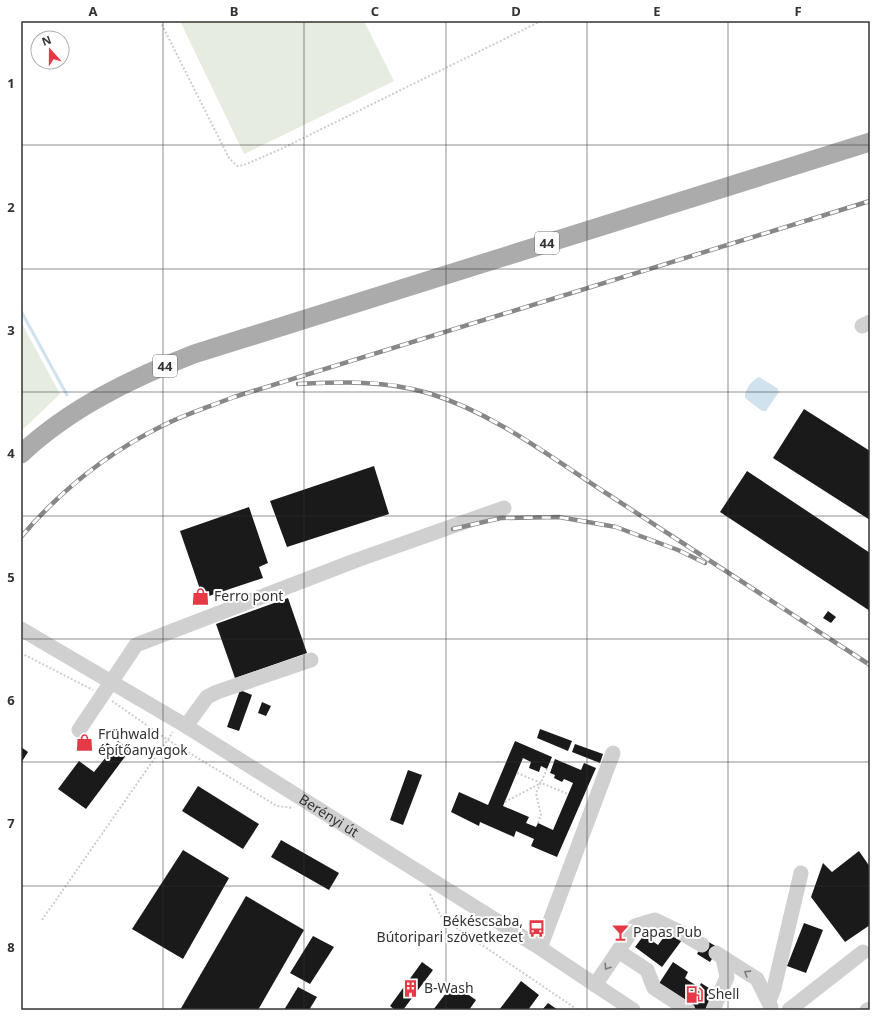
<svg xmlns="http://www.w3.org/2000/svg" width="891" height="1031" viewBox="0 0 891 1031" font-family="'Noto Sans',sans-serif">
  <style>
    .green { fill: #e6ecdf }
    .water { fill: #cfe2ee }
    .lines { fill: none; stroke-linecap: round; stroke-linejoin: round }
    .stream { stroke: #cfe2ee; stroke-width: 3 }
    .building { fill: #1a1a1a }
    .path { stroke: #cdcdcd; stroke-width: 2; stroke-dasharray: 2 2; stroke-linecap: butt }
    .minor { stroke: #d0d0d0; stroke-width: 15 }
    .major { stroke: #ababab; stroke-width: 19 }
    .rail-casing { stroke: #888; stroke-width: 4.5 }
    .rail { stroke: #fff; stroke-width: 3; stroke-dasharray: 9; stroke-linecap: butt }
    .oneway { stroke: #7a7a7a }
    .grid { fill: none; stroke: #333; stroke-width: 1; stroke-opacity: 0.55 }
    .labels { text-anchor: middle; stroke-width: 4; stroke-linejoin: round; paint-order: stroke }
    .shield { fill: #fff; stroke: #707070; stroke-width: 1 }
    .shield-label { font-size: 13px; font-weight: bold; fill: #333 }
    .poi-label { font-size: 14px; fill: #333; stroke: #fff; text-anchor: start }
    .street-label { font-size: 14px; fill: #333; stroke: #fff }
    .neatline { fill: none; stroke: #333; stroke-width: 1.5 }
    .grid-label { font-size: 13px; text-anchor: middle; font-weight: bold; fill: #333 }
  </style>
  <rect width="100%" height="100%" fill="#fff"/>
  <!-- green -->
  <g class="green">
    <path d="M180 21H364L394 81 244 154Z"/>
    <path d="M21 322 60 394 21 431Z"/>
  </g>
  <!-- water -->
  <path class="water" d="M759 377 777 388 779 392 766 411H762L745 398C744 390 752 380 759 377Z"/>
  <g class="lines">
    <!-- stream -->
    <path class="stream" d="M21 311 67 395"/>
  </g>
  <!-- building -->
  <g class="building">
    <path d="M804 409 870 451V520L773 458Z"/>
    <path d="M374 466 389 514 287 547 270 501Z"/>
    <path d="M747 471 870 553V611L720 512Z"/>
    <path d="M249 507 268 563 259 567 263 578 203 598 180 531Z"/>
    <path d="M288 598 307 653 235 678 216 624Z"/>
    <path d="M828 611 836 617 831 623 823 618Z"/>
    <path d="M240 690 252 695 239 731 227 727Z"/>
    <path d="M262 702 271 706 266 716 258 713Z"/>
    <path d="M540 729 572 741 568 751 537 738Z"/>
    <path d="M118 741 130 750 86 809 58 789 79 761 94 772 106 757 100 753 107 743 113 747Z"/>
    <path d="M515 741 552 757 547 769 541 766 539 772 529 768 531 762 523 758 503 806 529 817 526 823 536 827 538 823 553 830 573 783 564 779 562 782 554 778 555 775 550 773 555 759 581 770 584 763 596 768 557 857 531 846 534 839 516 831 514 837 480 822 479 826 451 812 459 792 488 805Z"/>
    <path d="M575 744 603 754 600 763 572 752Z"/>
    <path d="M21 747 28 752 21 763Z"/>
    <path d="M408 770 422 775 403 825 390 820Z"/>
    <path d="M198 786 259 824 243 849 182 811Z"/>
    <path d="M281 840 339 873 329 890 271 857Z"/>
    <path d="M183 850 229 878 183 959 132 929Z"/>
    <path d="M859 851 870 867V925L845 942 811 897 823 863 832 872Z"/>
    <path d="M246 896 304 930 258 1010H180Z"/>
    <path d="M804 923 823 930 806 973 787 966Z"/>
    <path d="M669 930 682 940 662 967 635 947 644 935 658 945Z"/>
    <path d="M313 936 334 947 310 984 290 973Z"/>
    <path d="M705 940 719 948 710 962 697 954Z"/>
    <path d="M422 962 433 970 403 1010H395L390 1006Z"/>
    <path d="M673 962 688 972 685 978 689 981 699 987 701 983 717 993 705 1010H689L658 985Z"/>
    <path d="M521 981 539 995 528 1010H499Z"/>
    <path d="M453 984 476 1000 469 1010H433Z"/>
    <path d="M298 987 317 997 309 1010H284Z"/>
    <path d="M548 1003 558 1010H542Z"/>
  </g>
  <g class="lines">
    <!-- path -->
    <g class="path">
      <path d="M160 21 229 158 237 166 244 165 281 149 541 21"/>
      <path d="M21 653 93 690"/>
      <path d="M112 701 168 740 277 806 293 808"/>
      <path d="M517 773 568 794"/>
      <path d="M505 802 539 784"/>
      <path d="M538 823 541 815 536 793 547 769"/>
      <path d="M430 894 442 918 578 1010"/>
      <path d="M42 920 173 732"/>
    </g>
    <!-- minor -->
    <g class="minor">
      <path d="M862 326 870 322"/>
      <path id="s1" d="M21 629 181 723 540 948 633 1010"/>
      <path d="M186 726 207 697 217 692 311 660"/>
      <path d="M79 730 136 645 357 560 504 508"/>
      <path d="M540 948 613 753"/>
      <path d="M618 951 647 970 654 988 688 1010"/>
      <path d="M716 953 757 979 771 1007"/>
      <path d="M595 985 635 926 655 920 680 932 702 945"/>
      <path d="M769 1001 774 988 801 873"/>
      <path d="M713 1010 727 977 723 958"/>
      <path d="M789 1010 863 952"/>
      <path d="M867 1010 870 1009"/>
    </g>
    <!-- major -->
    <path class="major" d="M21 454C70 408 132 378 194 354L870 142"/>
    <defs>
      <g id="rail">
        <path d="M298 384C342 382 385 380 428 393 494 413 552 458 609 495 696 552 783 608 870 665"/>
        <path d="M453 529 501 518 559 517 616 527 678 550 705 563"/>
        <path d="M21 537C60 491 109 452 164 425 186 414 211 406 234 397L870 201"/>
      </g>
    </defs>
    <!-- rail casing -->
    <use href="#rail" class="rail-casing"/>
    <!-- rail -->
    <use href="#rail" class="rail"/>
  </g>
  <!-- one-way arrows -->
  <defs><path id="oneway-chevron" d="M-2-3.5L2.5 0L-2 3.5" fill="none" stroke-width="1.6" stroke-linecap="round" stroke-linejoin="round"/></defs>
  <g class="oneway">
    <use href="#oneway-chevron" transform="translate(607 967) rotate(124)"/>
    <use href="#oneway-chevron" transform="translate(747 973) rotate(-148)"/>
  </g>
  <!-- grid -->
  <path class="grid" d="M163 21V1010M304 21V1010M446 21V1010M587 21V1010M728 21V1010M21 145H870M21 269H870M21 392H870M21 516H870M21 639H870M21 762H870M21 886H870"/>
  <!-- icons -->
  <defs>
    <symbol id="shop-bare" viewBox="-9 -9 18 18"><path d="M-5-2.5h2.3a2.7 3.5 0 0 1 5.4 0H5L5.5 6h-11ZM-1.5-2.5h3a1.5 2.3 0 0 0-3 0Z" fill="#e63946" stroke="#fff" stroke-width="2.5" paint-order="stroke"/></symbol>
    <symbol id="bus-bare" viewBox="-9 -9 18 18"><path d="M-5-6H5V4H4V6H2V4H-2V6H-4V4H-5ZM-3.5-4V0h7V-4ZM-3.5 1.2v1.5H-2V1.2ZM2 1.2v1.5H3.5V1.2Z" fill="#e63946" stroke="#fff" stroke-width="2.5" paint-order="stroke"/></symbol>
    <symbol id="bar-bare" viewBox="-9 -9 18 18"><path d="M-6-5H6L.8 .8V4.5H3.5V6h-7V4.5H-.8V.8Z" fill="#e63946" stroke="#fff" stroke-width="2.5" paint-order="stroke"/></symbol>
    <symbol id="building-bare" viewBox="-9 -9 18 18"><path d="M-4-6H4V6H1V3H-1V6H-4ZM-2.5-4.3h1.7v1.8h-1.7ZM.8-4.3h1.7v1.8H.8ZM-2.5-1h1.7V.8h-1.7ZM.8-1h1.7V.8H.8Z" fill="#e63946" stroke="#fff" stroke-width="2.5" paint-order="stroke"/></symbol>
    <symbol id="fuel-bare" viewBox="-9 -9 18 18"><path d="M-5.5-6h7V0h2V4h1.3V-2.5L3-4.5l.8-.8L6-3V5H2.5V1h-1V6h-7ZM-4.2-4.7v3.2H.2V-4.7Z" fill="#e63946" stroke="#fff" stroke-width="2.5" paint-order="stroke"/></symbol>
  </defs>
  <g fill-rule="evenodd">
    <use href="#shop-bare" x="188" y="584" width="25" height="25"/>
    <use href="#shop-bare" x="72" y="730" width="25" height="25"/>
    <use href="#bus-bare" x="524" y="916" width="25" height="25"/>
    <use href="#bar-bare" x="608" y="920" width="25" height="25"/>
    <use href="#building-bare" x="398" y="976" width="25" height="25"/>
    <use href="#fuel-bare" x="682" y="982" width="25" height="25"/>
  </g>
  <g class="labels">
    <!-- shield labels -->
    <g class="shield">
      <rect x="535" y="232" width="24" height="22" rx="3"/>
      <rect x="153" y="355" width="24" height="22" rx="3"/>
    </g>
    <g class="shield-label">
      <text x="547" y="248">44</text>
      <text x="165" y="371">44</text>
    </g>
    <!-- poi labels -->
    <g class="poi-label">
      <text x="214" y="601">Ferro pont</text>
      <text x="98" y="739">Frühwald<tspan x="98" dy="16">építőanyagok</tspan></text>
      <text x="523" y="926" text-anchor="end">Békéscsaba,<tspan x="523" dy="16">Bútoripari szövetkezet</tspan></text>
      <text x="633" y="937">Papas Pub</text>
      <text x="424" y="993">B-Wash</text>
      <text x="708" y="999">Shell</text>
    </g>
    <!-- street labels -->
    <g class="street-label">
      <text dy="5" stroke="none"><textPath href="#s1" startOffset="360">Berényi út</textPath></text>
    </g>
  </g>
  <!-- border -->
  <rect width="891" height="1031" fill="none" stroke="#ffffff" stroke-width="44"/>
  <!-- north arrow -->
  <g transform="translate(50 50) rotate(339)"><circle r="19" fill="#ffffff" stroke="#adadad"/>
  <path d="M0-3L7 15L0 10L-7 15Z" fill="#e63946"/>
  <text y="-6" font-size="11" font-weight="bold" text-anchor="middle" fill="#333333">N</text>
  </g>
  <rect x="22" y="22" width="847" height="987" class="neatline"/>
  <g class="grid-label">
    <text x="93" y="16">A</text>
    <text x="234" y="16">B</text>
    <text x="375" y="16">C</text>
    <text x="516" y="16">D</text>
    <text x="657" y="16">E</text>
    <text x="798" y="16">F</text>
    <text x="11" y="88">1</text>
    <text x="11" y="212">2</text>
    <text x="11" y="335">3</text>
    <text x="11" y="458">4</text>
    <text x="11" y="582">5</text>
    <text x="11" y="705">6</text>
    <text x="11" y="828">7</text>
    <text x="11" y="952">8</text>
  </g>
</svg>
